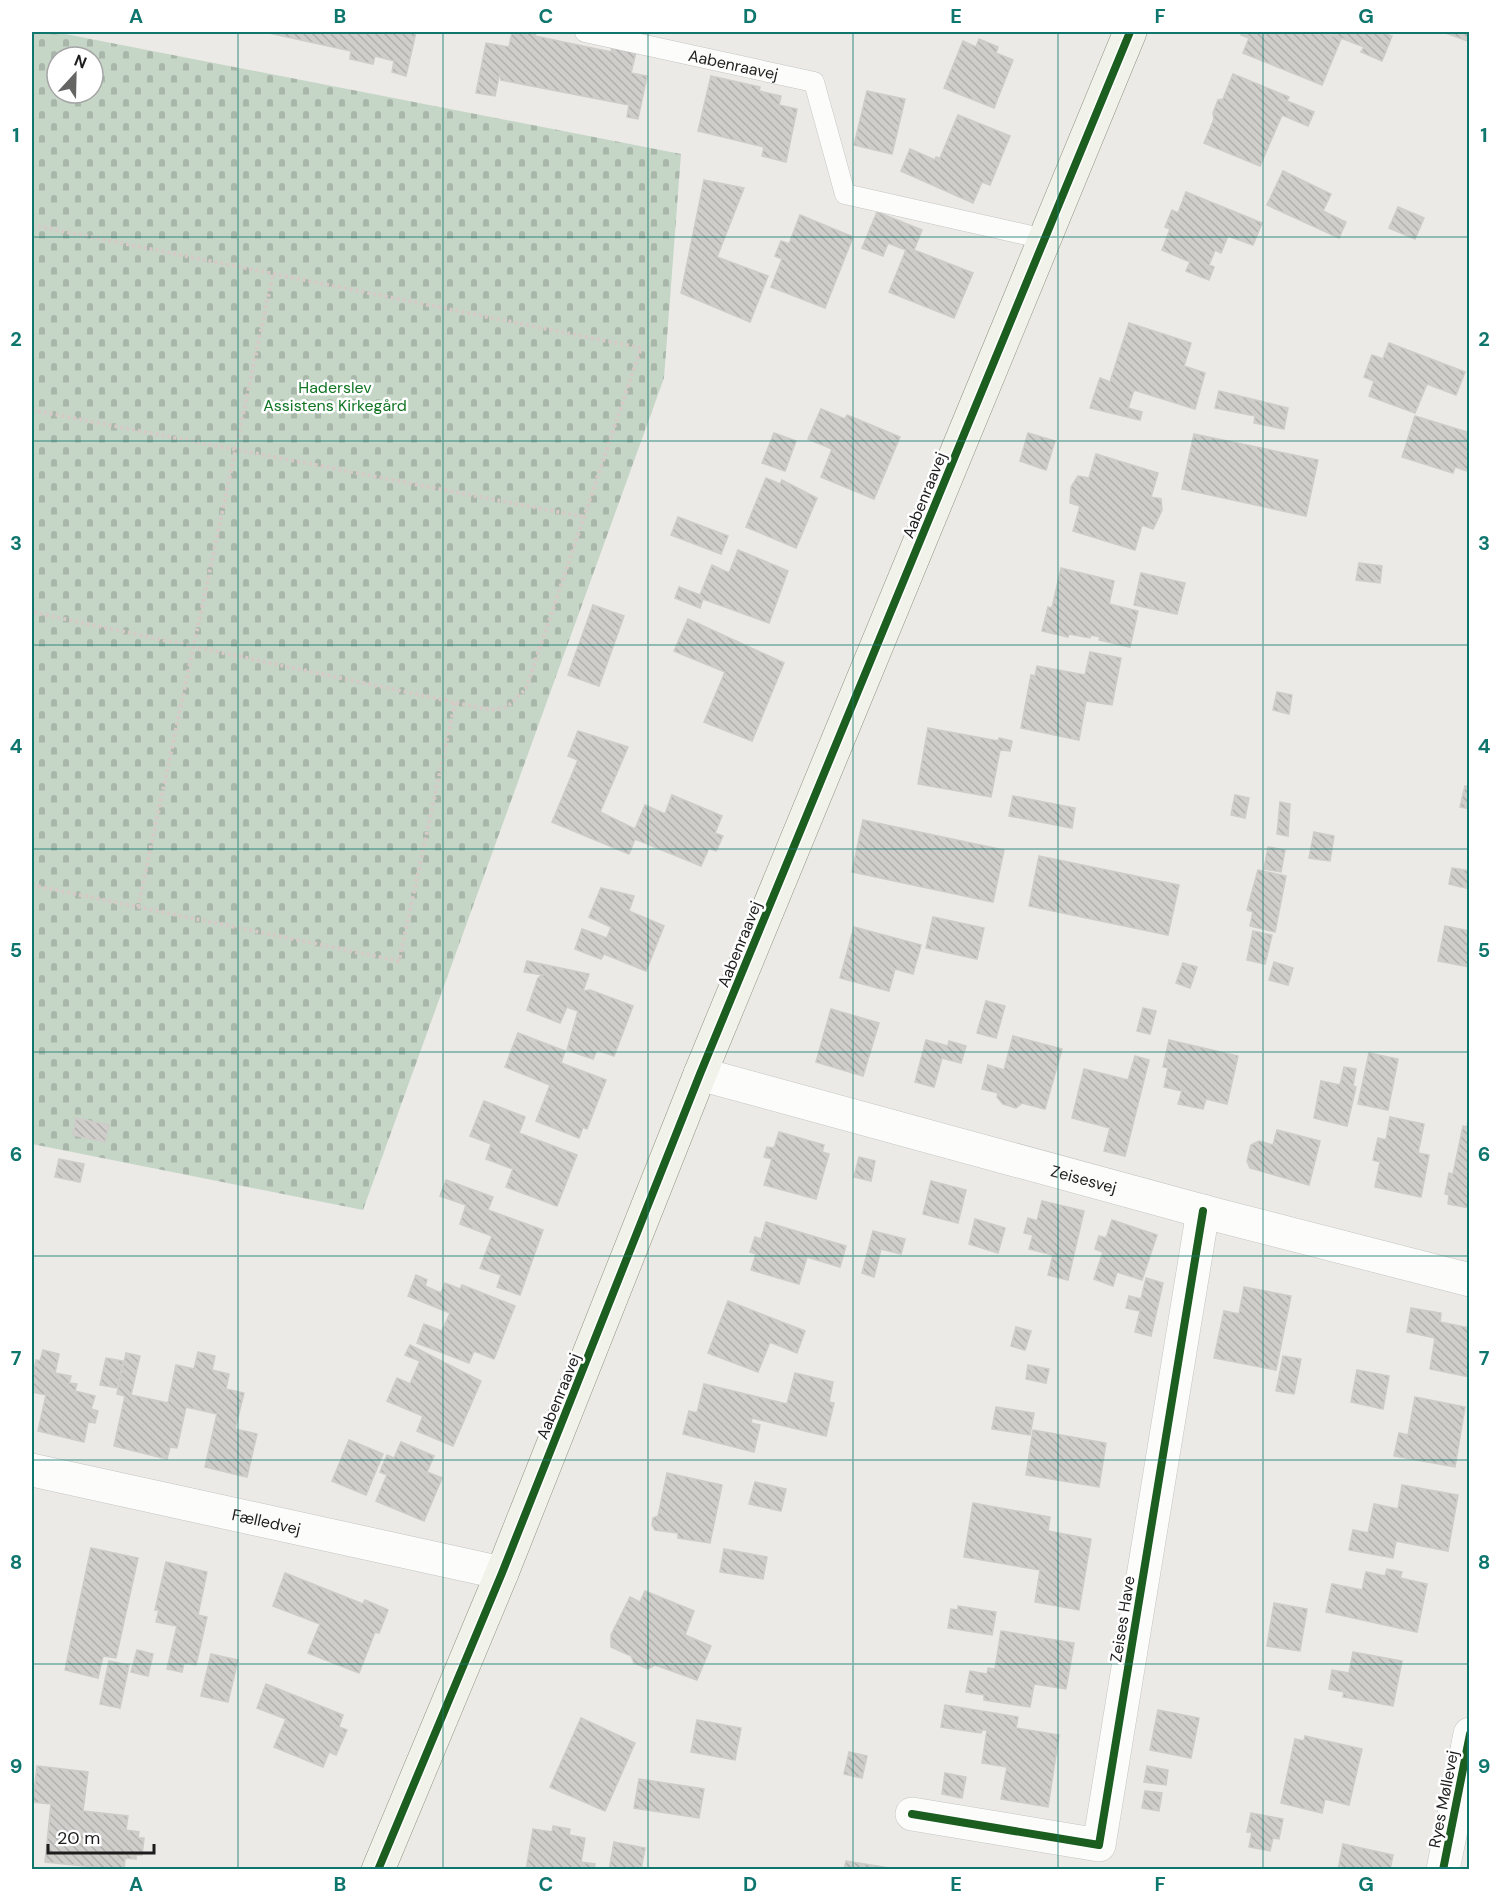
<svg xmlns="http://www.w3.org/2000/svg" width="1501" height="1901" viewBox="0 0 1501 1901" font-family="'DM Sans',sans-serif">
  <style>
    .cemetery { fill: url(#cemetery-stones); fill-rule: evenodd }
    .building { fill: url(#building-back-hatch); stroke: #ceccc8; stroke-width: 1.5 }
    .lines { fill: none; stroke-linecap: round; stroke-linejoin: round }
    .lane-casing { stroke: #c4c4c2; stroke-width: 21 }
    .street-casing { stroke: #c4c4c2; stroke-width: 34 }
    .secondary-casing { stroke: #90947f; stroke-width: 34 }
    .path { stroke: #d5cac6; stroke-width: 4; stroke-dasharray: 3 3; stroke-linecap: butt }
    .lane { stroke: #fcfcfb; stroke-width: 20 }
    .street { stroke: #fcfcfb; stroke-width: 33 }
    .secondary { stroke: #f1f2ea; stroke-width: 33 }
    .cycleway-casing { stroke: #fff; stroke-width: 11 }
    .cycleway { stroke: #1b5e20; stroke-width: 8 }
    .grid { fill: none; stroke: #0f766e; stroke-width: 1.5; stroke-opacity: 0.55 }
    .labels { text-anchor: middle; stroke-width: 5; stroke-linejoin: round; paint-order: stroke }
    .street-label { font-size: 16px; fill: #1d1d1d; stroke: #fff }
    .park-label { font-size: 16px; fill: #117524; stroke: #fff }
    .neatline { fill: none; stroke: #0f766e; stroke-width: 2 }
    .grid-label { font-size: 20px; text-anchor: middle; font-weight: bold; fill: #0f766e }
  </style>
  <defs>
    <pattern id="cemetery-stones" width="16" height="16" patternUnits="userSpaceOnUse" patternTransform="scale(1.5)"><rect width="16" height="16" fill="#c5d6c7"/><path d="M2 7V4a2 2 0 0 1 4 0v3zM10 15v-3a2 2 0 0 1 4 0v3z" fill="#a9b7aa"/></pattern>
    <pattern id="building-back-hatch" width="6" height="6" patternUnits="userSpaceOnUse" patternTransform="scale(1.5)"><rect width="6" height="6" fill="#d0cecb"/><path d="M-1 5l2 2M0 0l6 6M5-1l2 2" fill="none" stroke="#b2b0ae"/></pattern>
  </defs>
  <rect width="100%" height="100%" fill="#ebeae6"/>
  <!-- cemetery -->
  <path class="cemetery" d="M32 32H55L681 154 664 378 363 1210 32 1144ZM57 57H93V93H57Z"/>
  <!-- building -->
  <g class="building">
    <path d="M416 32 406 76 392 72 394 61 375 56 373 64 350 59 351 51 269 33Z"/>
    <path d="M512 32H536L535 36 611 52 612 47 636 52 631 73 647 76 638 119 627 117 629 105 501 80 500 72 495 96 476 93 486 43 509 47Z"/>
    <path d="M1242 32H1322L1341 39 1322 85 1243 53 1249 38 1241 35Z"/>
    <path d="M1332 32H1380L1392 36 1382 61 1361 52 1364 47 1331 34Z"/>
    <path d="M1443 32H1470V42Z"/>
    <path d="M979 39 998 47 996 53 1013 60 994 108 944 88 963 41 976 47Z"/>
    <path d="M1233 74 1289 97 1287 101 1314 112 1308 126 1282 115 1260 166 1204 143 1214 119 1213 113 1218 100 1223 99Z"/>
    <path d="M711 76 760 87 759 91 781 96 779 105 797 109 786 162 762 156 764 147 698 131Z"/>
    <path d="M867 91 905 99 892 154 854 145Z"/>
    <path d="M958 115 1010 136 990 185 982 182 973 203 901 171 910 149 935 160 936 157 940 158Z"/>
    <path d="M1283 171 1331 194 1323 211 1346 222 1339 238 1267 205Z"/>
    <path d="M704 180 744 188 717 257 768 276 750 322 681 293Z"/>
    <path d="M1186 192 1262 223 1253 245 1228 236 1221 253 1215 250 1209 265 1214 267 1209 280 1186 271 1190 262 1162 250 1170 229 1165 227 1172 210 1178 213Z"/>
    <path d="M1398 207 1424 218 1415 239 1389 228Z"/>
    <path d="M877 212 922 230 914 250 973 273 954 318 889 292 906 250 888 243 883 256 862 248Z"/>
    <path d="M800 215 853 237 825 308 771 287 782 259 775 256 781 241 789 244Z"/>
    <path d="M1129 323 1191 343 1184 366 1205 373 1195 409 1134 390 1128 408 1142 412 1140 420 1090 408 1100 378 1110 382Z"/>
    <path d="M1389 343 1465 372 1456 395 1427 384 1415 413 1369 396 1374 381 1364 377 1372 355 1383 359Z"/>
    <path d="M1219 391 1288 408 1284 429 1254 423 1255 416 1215 408Z"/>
    <path d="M821 409 845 419 847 415 900 437 874 499 821 477 832 449 808 439Z"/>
    <path d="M1415 416 1467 432 1466 437 1470 438V472L1455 467 1453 473 1402 457Z"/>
    <path d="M774 433 796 441 785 471 762 463Z"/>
    <path d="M1028 433 1055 441 1046 470 1020 461Z"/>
    <path d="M1194 434 1318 460 1306 516 1182 489Z"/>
    <path d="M1096 454 1158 473 1151 497 1161 499 1162 510 1153 529 1142 525 1135 550 1073 531 1080 506 1070 503 1071 487 1078 476 1089 478Z"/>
    <path d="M766 478 780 484 782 480 817 498 796 548 746 527Z"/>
    <path d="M678 517 728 536 721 554 671 535Z"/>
    <path d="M738 550 788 571 769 623 703 599 700 608 675 598 679 587 700 595 712 565 729 573Z"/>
    <path d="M1359 563 1382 566 1380 583 1356 580Z"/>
    <path d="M1061 568 1114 581 1109 604 1138 611 1130 647 1099 640 1100 637 1091 635 1090 638 1069 634 1068 637 1042 631 1048 607 1052 608Z"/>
    <path d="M1141 573 1185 583 1177 614 1134 605Z"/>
    <path d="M593 605 624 616 599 686 568 675Z"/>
    <path d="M688 619 784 663 752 741 704 722 725 672 674 651Z"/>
    <path d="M1090 652 1121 658 1112 705 1086 701 1079 740 1021 728 1031 675 1035 676 1037 666 1085 675Z"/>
    <path d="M1277 692 1292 695 1289 714 1273 710Z"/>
    <path d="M928 728 998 741 999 738 1012 741 1010 751 1000 750 991 797 918 784Z"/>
    <path d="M578 731 628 747 600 812 635 829 645 805 665 814 672 795 722 816 715 833 723 836 716 851 709 848 701 866 635 839 629 854 552 822 578 760 568 756Z"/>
    <path d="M1465 786 1470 787V809L1460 807Z"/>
    <path d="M1235 795 1249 798 1245 818 1231 815Z"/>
    <path d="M1013 796 1075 808 1072 828 1009 816Z"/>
    <path d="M1280 802 1290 804 1288 836 1277 834Z"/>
    <path d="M863 820 1004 850 993 902 852 872Z"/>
    <path d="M1314 832 1334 836 1330 861 1309 858Z"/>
    <path d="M1268 847 1285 850 1281 872 1264 869Z"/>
    <path d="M1039 856 1179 885 1168 935 1029 906Z"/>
    <path d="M1452 868 1470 871V889L1449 884Z"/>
    <path d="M1258 870 1286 876 1275 932 1250 926 1253 912 1247 910Z"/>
    <path d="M601 888 634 896 629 911 664 926 646 971 604 954 601 959 575 949 582 929 607 938 611 927 589 917Z"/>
    <path d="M933 917 984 928 977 959 926 948Z"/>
    <path d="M1445 926 1470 931V967L1438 961Z"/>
    <path d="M854 927 921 945 913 974 895 969 889 991 840 978Z"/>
    <path d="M1253 931 1272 935 1265 964 1247 960Z"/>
    <path d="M527 961 589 974 583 991 590 990 633 1006 614 1056 597 1050 593 1059 567 1050 578 1011 567 1007 560 1023 527 1010 538 978 543 975 524 972Z"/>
    <path d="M1274 962 1293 968 1288 985 1269 980Z"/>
    <path d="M1183 963 1197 967 1190 988 1176 983Z"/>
    <path d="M986 1001 1005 1006 996 1038 977 1033Z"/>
    <path d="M1143 1008 1156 1011 1150 1034 1137 1031Z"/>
    <path d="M831 1009 879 1023 863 1076 816 1062Z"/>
    <path d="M518 1033 565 1051 561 1063 606 1080 587 1129 583 1127 579 1138 536 1121 550 1085 505 1067Z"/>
    <path d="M1013 1036 1062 1049 1045 1109 1022 1103 1016 1108 1003 1104 997 1097 998 1093 982 1089 988 1065 1004 1070Z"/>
    <path d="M926 1040 948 1046 949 1041 966 1046 961 1063 942 1058 934 1087 915 1082Z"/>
    <path d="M1169 1040 1238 1056 1227 1104 1206 1099 1203 1109 1178 1104 1182 1091 1164 1087 1168 1068 1163 1067Z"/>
    <path d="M1369 1053 1398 1059 1388 1110 1358 1104Z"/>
    <path d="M1135 1056 1149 1060 1125 1156 1104 1151 1110 1128 1072 1118 1084 1069 1128 1080Z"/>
    <path d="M1344 1067 1356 1069 1353 1086 1356 1087 1347 1126 1314 1118 1321 1081 1340 1085Z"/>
    <path d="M484 1101 525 1117 519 1133 577 1155 557 1206 506 1187 513 1169 486 1159 491 1144 470 1136Z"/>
    <path d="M1390 1117 1424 1124 1418 1153 1429 1155 1421 1197 1375 1187 1380 1162 1373 1160 1378 1138 1386 1140Z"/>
    <path d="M76 1118 109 1125 105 1142 73 1135Z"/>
    <path d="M1468 1121H1470V1208L1448 1204 1449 1195 1445 1194 1449 1173 1453 1174 1463 1126 1467 1127Z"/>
    <path d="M1277 1130 1320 1141 1309 1185 1250 1168 1247 1161 1251 1145 1259 1141 1273 1145Z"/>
    <path d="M779 1132 824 1145 822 1152 829 1154 816 1199 764 1185 772 1159 764 1157 767 1147 774 1148Z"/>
    <path d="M859 1157 875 1161 871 1181 854 1177Z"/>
    <path d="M59 1159 84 1164 80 1182 55 1177Z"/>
    <path d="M446 1180 493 1197 488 1210 543 1230 520 1295 497 1287 501 1275 480 1268 492 1236 460 1224 466 1205 440 1196Z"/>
    <path d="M931 1181 966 1190 958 1223 923 1214Z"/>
    <path d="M1042 1201 1084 1211 1068 1280 1048 1275 1053 1255 1029 1249 1033 1235 1024 1233 1028 1218 1037 1221Z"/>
    <path d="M975 1219 1005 1228 998 1253 969 1244Z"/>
    <path d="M1112 1220 1157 1235 1142 1280 1117 1272 1113 1286 1094 1279 1103 1252 1095 1249 1099 1236 1106 1238Z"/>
    <path d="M766 1222 846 1246 840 1267 807 1257 799 1284 751 1270 756 1254 750 1252 755 1237 761 1239Z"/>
    <path d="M873 1231 905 1239 901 1254 881 1249 874 1277 862 1273Z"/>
    <path d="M416 1275 427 1280 425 1286 441 1293 445 1283 460 1289 462 1285 515 1306 494 1359 474 1351 469 1363 417 1343 424 1324 442 1331 450 1313 408 1296Z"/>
    <path d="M1146 1278 1163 1283 1151 1336 1135 1332 1140 1311 1126 1308 1129 1296 1141 1299Z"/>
    <path d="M1244 1287 1291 1296 1276 1370 1214 1358 1224 1311 1239 1314Z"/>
    <path d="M728 1301 805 1331 797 1353 770 1342 758 1372 708 1353Z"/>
    <path d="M1411 1308 1441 1313 1440 1322 1470 1328V1377L1430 1369 1435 1338 1407 1332Z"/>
    <path d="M1016 1327 1031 1331 1025 1350 1011 1346Z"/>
    <path d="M410 1345 481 1381 453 1446 417 1431 423 1416 387 1401 397 1378 410 1384 420 1361 405 1355Z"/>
    <path d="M43 1350 59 1354 55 1373 71 1376 69 1383 77 1384 75 1391 95 1396 91 1409 98 1411 95 1423 88 1422 84 1442 38 1431 46 1395 32 1392V1380L36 1360 40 1361Z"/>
    <path d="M198 1352 215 1356 212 1370 229 1374 226 1389 244 1393 235 1429 257 1434 247 1477 205 1467 217 1414 186 1407 177 1448 170 1447 167 1459 114 1446 125 1396 117 1394 126 1353 140 1356 131 1395 168 1403 176 1365 194 1369Z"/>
    <path d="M1283 1356 1301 1359 1294 1394 1276 1391Z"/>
    <path d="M106 1358 123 1361 117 1388 100 1385Z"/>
    <path d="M1028 1365 1049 1369 1046 1383 1026 1379Z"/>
    <path d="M1357 1370 1389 1376 1383 1409 1351 1402Z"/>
    <path d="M795 1373 833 1382 829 1402 834 1403 826 1436 752 1418 751 1423 760 1425 754 1452 683 1434 689 1411 697 1413 704 1384 787 1404Z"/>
    <path d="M1415 1397 1465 1407 1455 1467 1394 1456 1399 1433 1408 1435Z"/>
    <path d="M996 1407 1034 1413 1030 1435 992 1429Z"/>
    <path d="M1033 1430 1106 1443 1099 1487 1026 1475Z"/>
    <path d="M349 1440 383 1454 366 1495 332 1481Z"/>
    <path d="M401 1442 434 1456 427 1472 442 1478 424 1521 376 1501 387 1475 380 1472 387 1455 394 1458Z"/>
    <path d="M667 1473 722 1485 710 1543 678 1538V1533L655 1530 652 1525 653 1518 658 1516Z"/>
    <path d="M755 1482 786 1489 781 1511 749 1504Z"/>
    <path d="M1402 1485 1458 1495 1448 1551 1396 1541 1393 1558 1349 1550 1353 1530 1368 1533 1374 1504 1398 1509Z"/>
    <path d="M973 1503 1050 1517 1048 1531 1091 1539 1079 1610 1035 1602 1040 1570 964 1557Z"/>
    <path d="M91 1548 138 1558 116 1658 103 1656 98 1678 65 1670Z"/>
    <path d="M724 1549 767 1557 763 1579 720 1572Z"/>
    <path d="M166 1562 207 1572 198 1615 207 1617 196 1665 184 1663 182 1672 167 1669 177 1626 156 1622 159 1610H155Z"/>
    <path d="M1387 1569 1402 1572 1400 1578 1427 1584 1417 1632 1326 1612 1332 1584 1362 1590 1366 1572 1385 1576Z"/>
    <path d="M285 1573 363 1604 365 1600 388 1610 379 1633 375 1632 359 1673 308 1653 320 1624 273 1606Z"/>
    <path d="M645 1591 694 1611 685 1635 711 1646 697 1680 655 1665 648 1669 634 1663 631 1656 611 1647V1635L630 1597 640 1602Z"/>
    <path d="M1274 1603 1307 1609 1300 1651 1267 1646Z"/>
    <path d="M958 1606 996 1612 992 1635 948 1628 951 1609 958 1610Z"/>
    <path d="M1001 1631 1074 1643 1066 1689 1034 1684 1030 1707 984 1700V1695L966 1692 970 1671 987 1674 988 1668 995 1669Z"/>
    <path d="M137 1650 153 1654 148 1676 131 1672Z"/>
    <path d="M1353 1652 1402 1661 1393 1706 1343 1697 1344 1692 1329 1689 1332 1670 1349 1673Z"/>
    <path d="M211 1654 238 1660 228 1702 201 1696Z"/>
    <path d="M109 1661 129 1665 120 1708 100 1704Z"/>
    <path d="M266 1684 343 1715 339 1727 347 1730 336 1755 329 1752 323 1767 274 1747 286 1719 257 1708Z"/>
    <path d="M945 1705 1018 1717 1016 1728 1059 1735 1048 1807 1001 1799 1007 1767 982 1763 987 1730H982L981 1733 941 1727Z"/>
    <path d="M1158 1710 1199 1718 1191 1758 1150 1750Z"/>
    <path d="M581 1718 635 1743 605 1811 550 1787Z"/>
    <path d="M697 1720 741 1728 735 1760 691 1752Z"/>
    <path d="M1305 1736 1362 1749 1349 1805 1325 1799 1322 1813 1281 1803 1295 1739 1304 1741Z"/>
    <path d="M849 1752 867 1756 862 1778 844 1774Z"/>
    <path d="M37 1766 88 1772 83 1811 128 1816 126 1830 139 1832 138 1838H144L142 1855H136V1859L125 1858 124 1870 45 1862 51 1804 33 1802Z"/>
    <path d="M1147 1766 1168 1770 1166 1785 1144 1782Z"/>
    <path d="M945 1773 966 1777 962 1798 942 1794Z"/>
    <path d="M639 1779 704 1789 699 1818 634 1808Z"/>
    <path d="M1145 1791 1162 1793 1159 1811 1142 1808Z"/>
    <path d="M1251 1813 1283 1819 1279 1839 1273 1838 1270 1851 1249 1847 1252 1832H1247Z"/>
    <path d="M553 1826 570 1829 569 1835 585 1838 581 1862 595 1864 594 1870H526L533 1829 552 1832Z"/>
    <path d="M614 1842 645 1848 641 1870H609Z"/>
    <path d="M1343 1844 1393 1855 1390 1870H1338Z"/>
    <path d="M846 1861 890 1868 889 1870H844Z"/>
  </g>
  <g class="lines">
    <defs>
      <g id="lane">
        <path id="s1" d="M585 32 814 82 845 194 1045 239"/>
      </g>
      <g id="street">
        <path id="s2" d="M700 1074 1213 1214 1470 1280"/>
        <path id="s3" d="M32 1470 502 1573"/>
        <path d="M912 1814 1099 1845 1203 1211"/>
        <path d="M1443 1870 1470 1734"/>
      </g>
      <path id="secondary" d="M378 1870 502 1573 700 1074 1130 32"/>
    </defs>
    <!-- lane casing -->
    <use href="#lane" class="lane-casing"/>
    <!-- street casing -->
    <use href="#street" class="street-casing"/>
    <!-- secondary casing -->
    <use href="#secondary" class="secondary-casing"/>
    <!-- path -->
    <g class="path">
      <path d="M32 225 641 348 526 689 507 707 490 710 32 612"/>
      <path d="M32 410 584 517"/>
      <path d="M32 885 399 961 455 703"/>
      <path d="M138 907 273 274"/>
    </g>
    <!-- lane -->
    <use href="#lane" class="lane"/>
    <!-- street -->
    <use href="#street" class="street"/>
    <!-- secondary -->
    <use href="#secondary" class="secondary"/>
    <defs>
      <g id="cycleway">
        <path d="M912 1814 1099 1845 1203 1211"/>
        <path d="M378 1870 502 1573 700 1074 1130 32"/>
        <path d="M1443 1870 1470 1734"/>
      </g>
    </defs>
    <!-- cycleway casing -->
    <use href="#cycleway" class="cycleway-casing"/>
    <!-- cycleway -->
    <use href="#cycleway" class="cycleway"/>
  </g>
  <!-- grid -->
  <path class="grid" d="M238 32V1870M443 32V1870M648 32V1870M853 32V1870M1058 32V1870M1263 32V1870M32 237H1470M32 441H1470M32 645H1470M32 849H1470M32 1052H1470M32 1256H1470M32 1460H1470M32 1664H1470"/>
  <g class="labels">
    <!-- street labels -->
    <g class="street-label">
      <text dy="6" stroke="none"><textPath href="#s1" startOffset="152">Aabenraavej</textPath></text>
      <text transform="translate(924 495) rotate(-68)" y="6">Aabenraavej</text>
      <text transform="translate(739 944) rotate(-68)" y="6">Aabenraavej</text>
      <text dy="6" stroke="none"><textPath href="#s2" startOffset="398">Zeisesvej</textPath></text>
      <text transform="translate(558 1396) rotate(-68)" y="6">Aabenraavej</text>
      <text dy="6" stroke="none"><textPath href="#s3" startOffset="240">Fælledvej</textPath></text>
      <text transform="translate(1122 1619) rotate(-81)" y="6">Zeises Have</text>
      <text transform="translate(1443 1799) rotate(-79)" y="6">Ryes Møllevej</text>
    </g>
    <!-- park labels -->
    <g class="park-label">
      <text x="335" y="393">Haderslev<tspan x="335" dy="18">Assistens Kirkegård</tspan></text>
    </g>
  </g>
  <!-- border -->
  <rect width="1501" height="1901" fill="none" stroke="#ffffff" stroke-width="66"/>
  <!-- north arrow -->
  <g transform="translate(75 75) rotate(22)"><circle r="28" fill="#ffffff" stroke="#a5a5a5" stroke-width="1.5"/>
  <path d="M0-4.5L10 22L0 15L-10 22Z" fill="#656563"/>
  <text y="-9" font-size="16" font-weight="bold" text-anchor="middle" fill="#1d1d1d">N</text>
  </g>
  <!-- scale -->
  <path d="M48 1844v9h106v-9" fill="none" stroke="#1d1d1d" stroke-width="3"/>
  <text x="57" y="1844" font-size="18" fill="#1d1d1d" stroke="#ffffff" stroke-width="4.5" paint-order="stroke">20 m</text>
  <rect x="33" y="33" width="1435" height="1835" class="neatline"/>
  <g class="grid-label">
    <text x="136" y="23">A</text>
    <text x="340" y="23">B</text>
    <text x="546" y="23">C</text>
    <text x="750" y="23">D</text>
    <text x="956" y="23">E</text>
    <text x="1160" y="23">F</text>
    <text x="1366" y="23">G</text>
    <text x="16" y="142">1</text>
    <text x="1484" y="142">1</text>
    <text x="16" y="346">2</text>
    <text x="1484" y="346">2</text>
    <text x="16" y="550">3</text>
    <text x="1484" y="550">3</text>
    <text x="16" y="753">4</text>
    <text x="1484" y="753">4</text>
    <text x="16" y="957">5</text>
    <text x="1484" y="957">5</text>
    <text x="16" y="1161">6</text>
    <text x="1484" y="1161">6</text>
    <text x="16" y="1365">7</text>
    <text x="1484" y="1365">7</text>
    <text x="16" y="1569">8</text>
    <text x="1484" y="1569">8</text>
    <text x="16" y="1773">9</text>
    <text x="1484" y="1773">9</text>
    <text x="136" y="1891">A</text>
    <text x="340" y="1891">B</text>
    <text x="546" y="1891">C</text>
    <text x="750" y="1891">D</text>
    <text x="956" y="1891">E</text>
    <text x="1160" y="1891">F</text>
    <text x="1366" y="1891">G</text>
  </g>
</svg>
